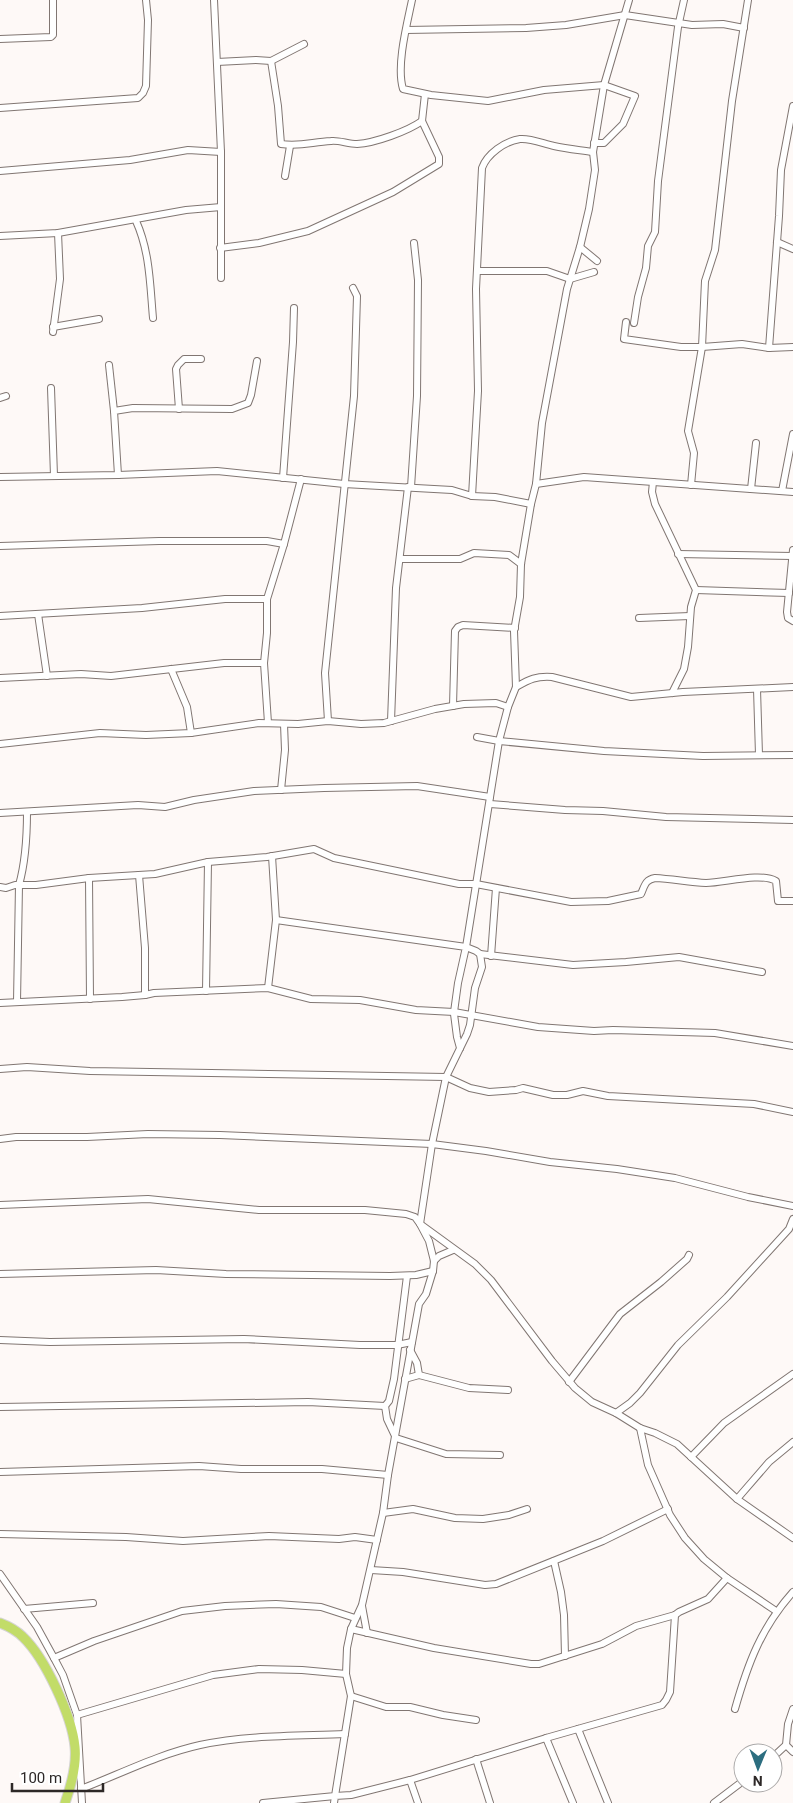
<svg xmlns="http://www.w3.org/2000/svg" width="793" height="1803" viewBox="0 0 793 1803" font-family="Roboto,sans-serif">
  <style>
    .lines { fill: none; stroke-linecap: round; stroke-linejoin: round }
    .minor-casing { stroke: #817672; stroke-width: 8 }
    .highway-casing { stroke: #d5d4d4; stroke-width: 11 }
    .minor { stroke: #fff; stroke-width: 6 }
    .highway { stroke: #c2dc68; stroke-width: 9 }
  </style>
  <rect width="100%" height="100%" fill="#fef9f7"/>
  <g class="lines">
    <defs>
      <g id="minor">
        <path d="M214 0 221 152V278"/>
        <path d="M412 0C407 24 396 66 403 89L431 95 488 101 544 90 604 85 635 96 623 124 604 143H594"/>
        <path d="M406 30 526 28 566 25 625 15 692 25 723 24 744 28"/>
        <path d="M0 39 51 37 53 35V0"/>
        <path d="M271 61 278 106 281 144C300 147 312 142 331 141 339 140 348 144 357 144 375 143 408 131 422 121L425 94"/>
        <path d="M217 62 256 60 271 61 304 44"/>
        <path d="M0 108 138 98 143 93 146 86 148 20 146 0"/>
        <path d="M0 171 130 160 188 150 221 152"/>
        <path d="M285 176 290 146"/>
        <path d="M136 221C150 252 150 285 153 318"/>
        <path d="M0 236 58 233 186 210 221 207"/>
        <path d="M777 242 793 249"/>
        <path d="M580 247 597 261"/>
        <path d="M220 248 259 243 308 231 393 192 439 164V157L422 121"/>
        <path d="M477 271H547L570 279 594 272"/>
        <path d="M626 322 624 339 681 347H702L742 344 769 348 793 347"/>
        <path d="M634 323 638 297 646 268 648 246 655 232 658 181 678 27 684 0"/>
        <path d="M53 327 99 319"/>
        <path d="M53 332 60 279 58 233"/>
        <path d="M769 348 779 216 781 170 793 106"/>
        <path d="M109 365 114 411"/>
        <path d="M51 388 54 476"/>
        <path d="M0 398 6 396"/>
        <path d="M179 409 176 369 178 365 184 359H201"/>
        <path d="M118 475 114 411 133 408 232 409 248 403 251 395 257 361"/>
        <path d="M0 477 118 475 217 471 344 484 452 490 472 496 495 497 531 504"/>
        <path d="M283 478 293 342 294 308"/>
        <path d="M653 482 652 492 655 504 696 590 691 607 688 647 684 669 672 693"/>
        <path d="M536 484 584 477 793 492"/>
        <path d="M691 485 694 453 688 431 702 347 705 281 715 250 732 101 748 0"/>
        <path d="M411 487 417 396 418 280 414 243"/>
        <path d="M751 489 756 443"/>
        <path d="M782 491 793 434"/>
        <path d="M472 496 478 391 476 289 482 168C487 154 505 141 520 139 531 138 544 144 554 146 567 149 580 150 593 152"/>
        <path d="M0 546 159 541H267L284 544"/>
        <path d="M793 550 787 612 788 618 793 621"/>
        <path d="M678 554 793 556"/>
        <path d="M400 559H460L474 553 509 555 521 564"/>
        <path d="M696 590 789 593"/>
        <path d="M38 614 47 676"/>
        <path d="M0 616 142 608 225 599H267"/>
        <path d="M639 618 690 616"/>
        <path d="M171 669 187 707 191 733"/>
        <path d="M0 678 81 674 111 676 224 663H264"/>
        <path d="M516 687C530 679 536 676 552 677L631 697 683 692 793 687"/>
        <path d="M757 689 759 755"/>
        <path d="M453 706 455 631 458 627 463 625 515 628"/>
        <path d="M328 721 325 673 354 396 357 296 353 288"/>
        <path d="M391 721 396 588 408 487"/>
        <path d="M268 723 264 663 267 633V599L284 544 301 479"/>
        <path d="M477 737 499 741 604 751 703 756 793 755"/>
        <path d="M0 744 100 733 146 735 191 733 259 723 298 724 328 721 361 724 384 723 435 709 464 704 496 703 508 707"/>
        <path d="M281 790 285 750 284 724"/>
        <path d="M490 804 565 810 603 811 666 817 793 820"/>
        <path d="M0 813 138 805 165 807 194 800 254 791 324 788 417 786 490 797"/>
        <path d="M139 875 145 948V995"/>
        <path d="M89 878 90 999"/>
        <path d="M0 887 6 888 15 885H36L89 878 155 874 208 862 267 857 314 849 334 858 416 875 459 884H476L571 902 608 901 641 894C645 885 645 880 655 878 672 879 689 882 706 883 724 883 760 872 776 881L778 901H793"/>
        <path d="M276 920 466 947 458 983 454 1012"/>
        <path d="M480 954 573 965 626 962 679 957 762 972"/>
        <path d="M491 956 496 888"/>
        <path d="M268 988 276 920 272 856"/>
        <path d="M206 991 208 862"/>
        <path d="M17 1002 19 885C26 860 27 837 27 812"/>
        <path d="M0 1003 122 997 145 995 154 993 268 988 311 999 360 1000 416 1010 454 1012 538 1027 594 1031 613 1030 715 1033 793 1046"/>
        <path d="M454 1014 457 1037 460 1048"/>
        <path d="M0 1069 27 1067 90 1071 446 1077 470 1088 489 1092 516 1090 523 1088 553 1095H567L583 1091 608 1096 754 1104 793 1112"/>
        <path d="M0 1139 16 1137H87L148 1134 220 1135 432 1144 486 1151 550 1162 617 1169 675 1178 748 1197 793 1206"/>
        <path d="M0 1205 148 1199 259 1210H365L406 1214 415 1217 420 1224 475 1264 491 1280 552 1361 575 1388 592 1402 616 1413 640 1428 655 1433 677 1444 737 1499 793 1538"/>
        <path d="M434 1261 439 1256 453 1250"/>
        <path d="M0 1274 156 1270 226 1274 390 1276 416 1275 433 1271"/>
        <path d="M0 1340 50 1342 244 1339 360 1345H397L412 1342"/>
        <path d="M410 1350 417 1363 419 1375"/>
        <path d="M405 1379 419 1375 469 1388 508 1390"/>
        <path d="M569 1382 620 1314 661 1282 687 1259 689 1255"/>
        <path d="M385 1406 387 1419 396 1438 446 1454 500 1455"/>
        <path d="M0 1407 308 1402 385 1406 389 1401 394 1379 407 1276"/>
        <path d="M616 1413 630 1403 640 1393 678 1345 727 1297 789 1229 793 1219"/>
        <path d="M640 1428 648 1465 670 1515 685 1538 704 1559 727 1578 776 1611"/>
        <path d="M691 1457 724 1423 793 1374"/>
        <path d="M0 1472 199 1466 241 1469H322L388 1475"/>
        <path d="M737 1499 769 1462 793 1442"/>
        <path d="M383 1513 413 1509 455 1518 483 1519 509 1515 527 1509"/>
        <path d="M0 1534 126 1537 183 1541 269 1536 339 1539 355 1537 377 1540"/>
        <path d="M554 1561 561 1592 564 1615 565 1656"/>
        <path d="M371 1570 403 1572 485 1585 496 1584 603 1541 668 1509"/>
        <path d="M0 1574 37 1627 54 1658 63 1675 77 1715 82 1803"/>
        <path d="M362 1606 367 1633"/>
        <path d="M24 1609 93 1603"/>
        <path d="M351 1629 434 1648 531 1664H539L602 1644 636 1626 675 1615 679 1612 708 1599 727 1578"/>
        <path d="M54 1658 94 1641 182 1611 225 1606 276 1604 321 1607 355 1618"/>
        <path d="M351 1696 386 1707H410L443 1715 476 1720"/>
        <path d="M735 1709C748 1663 761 1628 793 1592"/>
        <path d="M77 1715 213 1675 259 1669 302 1670 346 1674"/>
        <path d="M578 1729 608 1803"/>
        <path d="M546 1738 573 1803"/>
        <path d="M786 1745 793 1752"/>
        <path d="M773 1757 786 1745 788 1724 793 1709"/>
        <path d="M476 1759 490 1803"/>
        <path d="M410 1780 418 1803"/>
        <path d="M81 1789C120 1774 159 1754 200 1745 247 1735 297 1736 345 1734"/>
        <path d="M263 1803 335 1796 351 1696 346 1674 347 1648 351 1629 362 1605 383 1513 388 1475 419 1304 426 1294 433 1271 434 1261 429 1241 420 1224 432 1144 446 1077 467 1034 470 1025 475 988 482 967 480 954 476 951 466 947 499 741 508 707 516 687 514 631 520 597 521 564 531 504 536 484 542 423 567 289 580 247 589 209 595 170 593 152 604 85 629 0"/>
        <path d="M334 1803 335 1796 351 1795 410 1780 546 1738 662 1705 666 1700 670 1692 675 1615"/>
        <path d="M714 1803 743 1781"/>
      </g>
      <path id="highway" d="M0 1623C8 1626 16 1630 23 1637 45 1658 72 1716 75 1747 77 1766 71 1786 65 1803"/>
    </defs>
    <!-- minor casing -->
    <use href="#minor" class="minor-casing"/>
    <!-- highway casing -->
    <use href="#highway" class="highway-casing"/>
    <!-- minor -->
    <use href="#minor" class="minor"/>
    <!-- highway -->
    <use href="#highway" class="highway"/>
  </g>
  <!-- north arrow -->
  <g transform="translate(758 1768) rotate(181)"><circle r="24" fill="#ffffff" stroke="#aba9a9"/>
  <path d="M0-4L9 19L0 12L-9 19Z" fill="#2c6e80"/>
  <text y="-8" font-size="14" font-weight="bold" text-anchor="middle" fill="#2d2827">N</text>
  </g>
  <!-- scale -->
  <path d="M12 1783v8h91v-8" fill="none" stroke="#2d2827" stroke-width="2.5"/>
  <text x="20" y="1783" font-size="15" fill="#2d2827" stroke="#ffffff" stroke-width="4" paint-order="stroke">100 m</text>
</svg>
